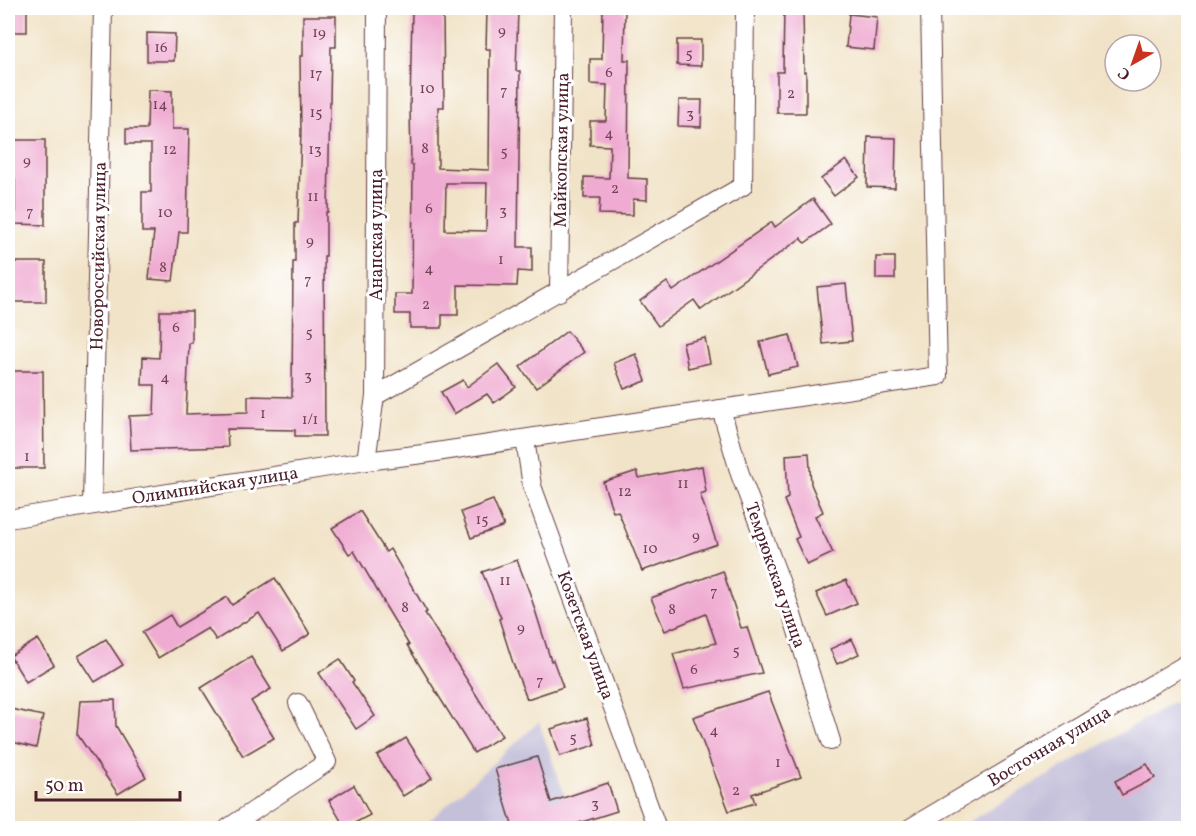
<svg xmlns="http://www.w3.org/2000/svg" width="1196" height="836" viewBox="0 0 1196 836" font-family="Vollkorn,serif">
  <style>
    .industrial { fill: #c5c0da }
    .building { fill: #efabd1; fill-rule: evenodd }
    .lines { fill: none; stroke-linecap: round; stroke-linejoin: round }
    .minor-casing { stroke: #633c42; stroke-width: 20 }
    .minor { stroke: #fff; stroke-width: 18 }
    .labels { text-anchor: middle; stroke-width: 6; stroke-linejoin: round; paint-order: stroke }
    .number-label { font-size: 15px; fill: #734254 }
    .street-label { font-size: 18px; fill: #4a1f2b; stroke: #fff }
  </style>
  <rect width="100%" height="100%" fill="#fff"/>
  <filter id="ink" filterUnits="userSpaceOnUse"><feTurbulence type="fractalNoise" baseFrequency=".0167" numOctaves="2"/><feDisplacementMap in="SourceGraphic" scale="12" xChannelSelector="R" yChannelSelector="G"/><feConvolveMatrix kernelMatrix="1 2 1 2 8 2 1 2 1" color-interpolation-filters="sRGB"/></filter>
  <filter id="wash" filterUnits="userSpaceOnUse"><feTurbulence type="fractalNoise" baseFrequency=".008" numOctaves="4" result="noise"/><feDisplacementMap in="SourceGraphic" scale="24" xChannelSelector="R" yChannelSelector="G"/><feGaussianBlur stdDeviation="1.35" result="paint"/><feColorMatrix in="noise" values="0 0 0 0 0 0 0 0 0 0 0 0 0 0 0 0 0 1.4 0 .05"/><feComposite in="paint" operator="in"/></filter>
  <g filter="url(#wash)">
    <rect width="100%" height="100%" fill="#f1e3c7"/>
    <!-- industrial -->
    <g class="industrial">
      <path d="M1188 694V828H958Z"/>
      <path d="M539 722 576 828H421Z"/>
    </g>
    <g id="blocks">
      <!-- building -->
      <g class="building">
        <rect x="8" y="8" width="19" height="24"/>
        <path d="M603 8H625L624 60H629L628 178 647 179V200L633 199V215L599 214 600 198H584V177L609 178 610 146 590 145V121H606L607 85 590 84V59H602Z"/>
        <path d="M784 8H803L804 72H806V113H777V72H783Z"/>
        <path d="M487 10 518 11 516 71H520L518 247H532V272L518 271 517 286 458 285V315H442V328H410V314H395V294H412L413 165H411L410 107 412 11H443L444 107H438V168L489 170 490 49H486ZM446 183H487L486 231 445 230Z"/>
        <path d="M849 14 877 17 874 50 846 47Z"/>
        <path d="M303 16H336V47H331L328 212H326V256H324L325 436H295V430L227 429 228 447 131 450 129 416 154 415 155 385H142L143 357 159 358 160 311H192V343H189L186 414 248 412V396L292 397 293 262H295V223H298L301 132 300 56H303Z"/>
        <path d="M147 33 175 34 174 61H147Z"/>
        <path d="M677 40H701V66L677 65Z"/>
        <path d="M148 90 172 91V129H189L187 232H179L173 281 149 279 154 232H142V192H151V144H126V129H147Z"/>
        <path d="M679 100H702L701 127 678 126Z"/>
        <path d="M868 137 896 138 895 188 867 187Z"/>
        <path d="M8 140H45V225L15 224V179H8Z"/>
        <path d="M846 160 859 177 834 196 821 179Z"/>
        <path d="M813 199 831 224 805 243 801 238 701 310 694 300 658 326 640 301 667 282 673 291 772 222 775 227Z"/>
        <rect x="876" y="257" width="19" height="22"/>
        <rect x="8" y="262" width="38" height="40"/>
        <path d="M846 284 852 341 823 344 817 287Z"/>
        <path d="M567 331 584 352 536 388 520 367Z"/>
        <path d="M790 335 798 367 768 374 760 342Z"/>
        <path d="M705 338 710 363 688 368 683 343Z"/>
        <path d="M636 354 646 381 624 389 614 363Z"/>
        <path d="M498 364 516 387 494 403 487 394 454 414 441 392 463 380 467 387Z"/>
        <path d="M8 371H43L44 468H9L10 396H8Z"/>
        <path d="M809 453 811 484 823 512 815 516 833 553 807 565 795 539 799 537 784 500 788 498 786 455Z"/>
        <path d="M702 466 706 492 700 494 717 544 642 571 618 511 613 512 603 482 637 471 639 478Z"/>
        <path d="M493 500 504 526 471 538 461 512Z"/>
        <path d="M360 511 386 552 390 549 427 612 425 613 502 736 474 753 407 645H409L383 602H384L354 551 349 554 332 528Z"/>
        <path d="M517 560 530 594 551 661 553 660 563 687 527 699 513 663 499 619 501 618 482 572Z"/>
        <path d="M723 571 741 628 747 627 762 673 684 689 673 654 716 643 706 614 665 631 651 598Z"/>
        <path d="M275 578 310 634 283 651 259 613 216 640 208 628 158 658 142 632 170 615 177 627 227 597 232 605Z"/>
        <path d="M846 580 857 603 827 616 816 593Z"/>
        <path d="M38 639 54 665 26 682 10 656Z"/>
        <path d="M106 639 123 665 95 682 78 656Z"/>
        <path d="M852 639 859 654 837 664 830 649Z"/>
        <path d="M251 657 271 689 251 701 274 738 243 756 201 688Z"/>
        <path d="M340 659 354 681 352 682 375 716 356 729 319 673Z"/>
        <path d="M768 692 801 777 752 794 755 803 729 811 693 717Z"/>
        <path d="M115 700 116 726 146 777 118 794 77 734 80 701Z"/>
        <path d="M11 709 43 716 36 748 8 741V723Z"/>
        <path d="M587 718 595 745 560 756 551 729Z"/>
        <path d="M406 738 432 778 403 796 377 756Z"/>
        <path d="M537 757 551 802 608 783 617 811 563 828H513L495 769Z"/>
        <path d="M1147 764 1155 778 1122 795 1115 781Z"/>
        <path d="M354 785 370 815 345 828 329 800Z"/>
      </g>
    </g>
  </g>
  <g filter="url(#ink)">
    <use href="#blocks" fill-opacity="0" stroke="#633c42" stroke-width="1.5"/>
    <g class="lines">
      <defs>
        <g id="minor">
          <path d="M559 292 563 8"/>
          <path d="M375 396 743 186 745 8"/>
          <path d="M721 409 740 474 788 602 831 741"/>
          <path d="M525 439 532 486 657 828"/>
          <path d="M366 461 375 396 377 8"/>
          <path d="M92 505 103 8"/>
          <path d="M8 519 366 461 423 454 938 376 930 8"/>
          <path d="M228 828 327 762 298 703"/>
          <path d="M910 828 1188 663"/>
        </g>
      </defs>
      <!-- minor casing -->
      <use href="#minor" class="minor-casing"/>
      <!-- minor -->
      <use href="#minor" class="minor"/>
    </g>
  </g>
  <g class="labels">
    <!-- number labels -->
    <g class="number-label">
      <text x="502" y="35">9</text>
      <text x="319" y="37">19</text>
      <text x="161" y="52">16</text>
      <text x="689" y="58">5</text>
      <text x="609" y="77">6</text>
      <text x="316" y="78">17</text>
      <text x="427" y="93">10</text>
      <text x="504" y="95">7</text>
      <text x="791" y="98">2</text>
      <text x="160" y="109">14</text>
      <text x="316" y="117">15</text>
      <text x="690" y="118">3</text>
      <text x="609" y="138">4</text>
      <text x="425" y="153">8</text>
      <text x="170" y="154">12</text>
      <text x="315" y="154">13</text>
      <text x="504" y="156">5</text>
      <text x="27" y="165">9</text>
      <text x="615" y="193">2</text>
      <text x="313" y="201">11</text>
      <text x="429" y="213">6</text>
      <text x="503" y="215">3</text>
      <text x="30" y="216">7</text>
      <text x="165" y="217">10</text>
      <text x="310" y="245">9</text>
      <text x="501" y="264">1</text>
      <text x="163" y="272">8</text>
      <text x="429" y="273">4</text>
      <text x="308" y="284">7</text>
      <text x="426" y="309">2</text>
      <text x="176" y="332">6</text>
      <text x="309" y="337">5</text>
      <text x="308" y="380">3</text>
      <text x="165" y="382">4</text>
      <text x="263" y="418">1</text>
      <text x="310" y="424">1/1</text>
      <text x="27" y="461">1</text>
      <text x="683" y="488">11</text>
      <text x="625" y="496">12</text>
      <text x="482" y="524">15</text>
      <text x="696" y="540">9</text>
      <text x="650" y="553">10</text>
      <text x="505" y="585">11</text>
      <text x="714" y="596">7</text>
      <text x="405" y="612">8</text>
      <text x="672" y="614">8</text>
      <text x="521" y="632">9</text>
      <text x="736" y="655">5</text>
      <text x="694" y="674">6</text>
      <text x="540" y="685">7</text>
      <text x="714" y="735">4</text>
      <text x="573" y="742">5</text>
      <text x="778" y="767">1</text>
      <text x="736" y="795">2</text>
      <text x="595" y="808">3</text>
    </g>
    <!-- street labels -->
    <g class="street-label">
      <text transform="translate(561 150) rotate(-89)" y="6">Майкопская улица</text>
      <text transform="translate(376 235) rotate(-90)" y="6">Анапская улица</text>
      <text transform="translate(98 256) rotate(-89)" y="6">Новороссийская улица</text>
      <text transform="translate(215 485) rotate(-9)" y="6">Олимпийская улица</text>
      <text transform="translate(776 575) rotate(71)" y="6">Темрюкская улица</text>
      <text transform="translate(586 635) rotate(70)" y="6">Козетская улица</text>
      <text transform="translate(1049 746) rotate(-31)" y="6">Восточная улица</text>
    </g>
  </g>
  <!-- margin -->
  <rect width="1196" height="836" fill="none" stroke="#fff" stroke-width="30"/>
  <!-- north arrow -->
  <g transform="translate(1133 63) rotate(220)"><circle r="28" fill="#ffffff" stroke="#b7a5aa" stroke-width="1.5"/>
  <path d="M0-4.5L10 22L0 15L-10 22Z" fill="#c8321e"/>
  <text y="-9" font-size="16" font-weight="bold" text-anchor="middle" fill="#4a1f2b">С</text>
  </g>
  <!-- scale -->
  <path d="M36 791v9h144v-9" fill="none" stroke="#4a1f2b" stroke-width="3"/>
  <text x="45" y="791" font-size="18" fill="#4a1f2b" stroke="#ffffff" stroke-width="4.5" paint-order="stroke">50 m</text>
</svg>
